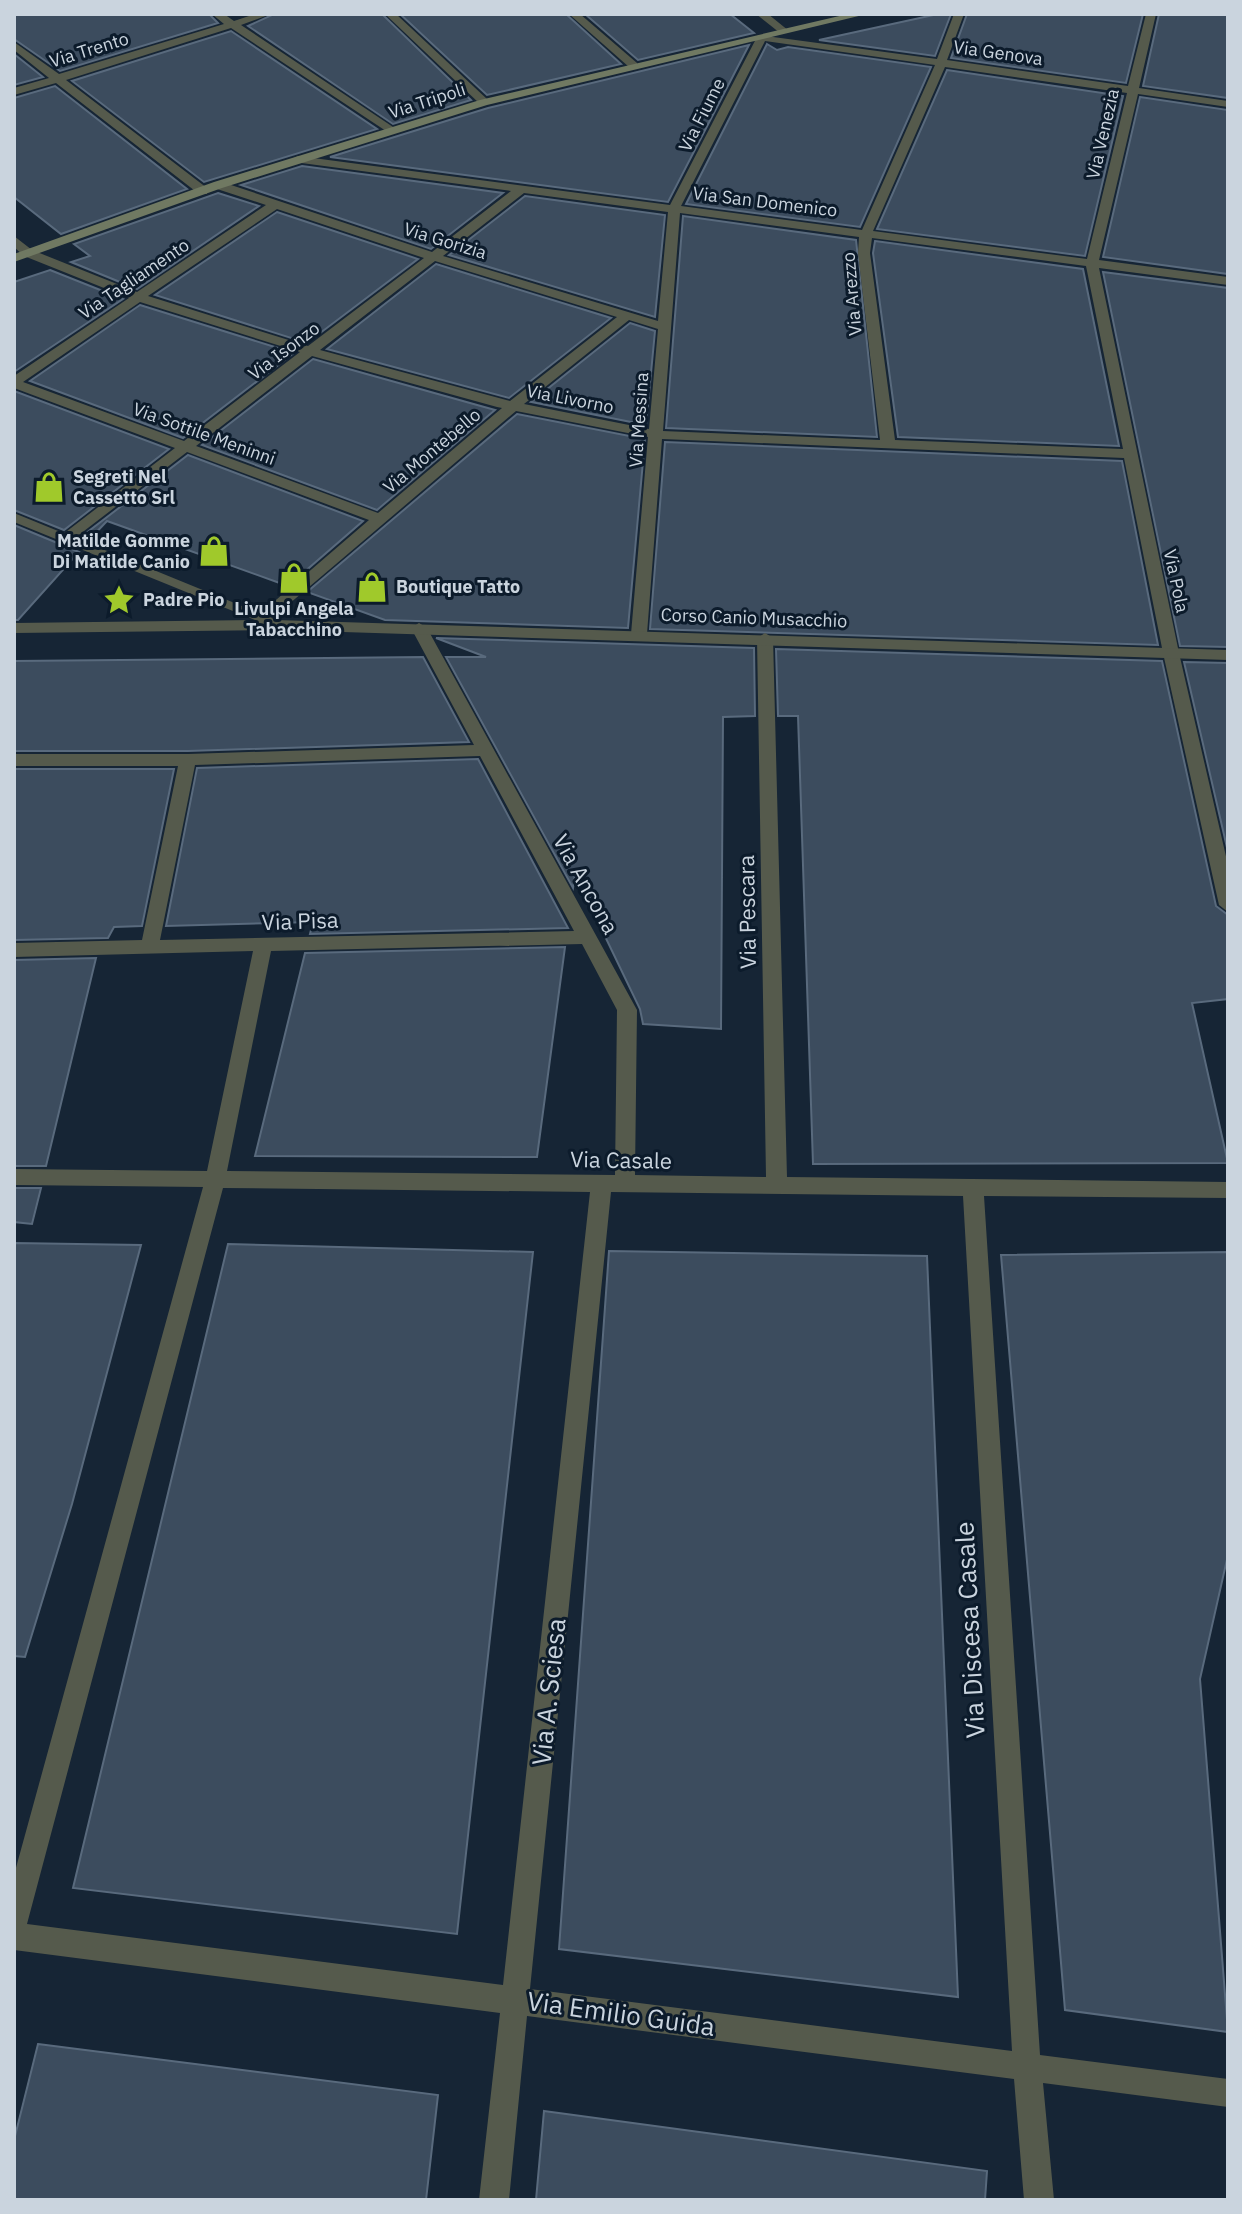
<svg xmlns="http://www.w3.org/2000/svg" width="1242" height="2214" viewBox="0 0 1242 2214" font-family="'IBM Plex Sans',sans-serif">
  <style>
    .building { fill: #3c4c5e; stroke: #596a7d; stroke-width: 2 }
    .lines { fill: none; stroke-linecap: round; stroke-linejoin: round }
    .minor { fill: #555a4c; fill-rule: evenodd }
    .tertiary { fill: #555a4c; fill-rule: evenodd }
    .secondary { fill: #707962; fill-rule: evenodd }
    .labels { text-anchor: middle; stroke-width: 6; stroke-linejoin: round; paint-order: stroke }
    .far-street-label { font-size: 18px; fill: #cad4de; stroke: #0c1b2b }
    .far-poi-label { font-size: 18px; font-weight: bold; fill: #cad4de; stroke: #0c1b2b; text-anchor: start }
    .street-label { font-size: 22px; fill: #cad4de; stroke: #0c1b2b }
    .near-street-label { font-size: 26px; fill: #cad4de; stroke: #0c1b2b }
  </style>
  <rect width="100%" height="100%" fill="#162535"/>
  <!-- building -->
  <g class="building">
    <path d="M14 14H209L218 23 60 71 14 39Z"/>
    <path d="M274 14H382L471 100 393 124 248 26Z"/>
    <path d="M400 14H566L621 64 487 95Z"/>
    <path d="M585 14H730L754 33 638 60Z"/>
    <path d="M938 14H951L935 56 819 40Z"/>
    <path d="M967 14H1143L1126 83 951 58Z"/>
    <path d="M1159 14H1228V98L1143 86Z"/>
    <path d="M231 31 377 129 204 182 72 81Z"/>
    <path d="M767 44 777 50 788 47 931 67 860 227 686 204Z"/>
    <path d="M749 45 668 202 330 157 488 108Z"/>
    <path d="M14 54 43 77 14 85Z"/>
    <path d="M947 70 1123 96 1085 256 877 229Z"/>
    <path d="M55 86 187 189 61 234 14 197V98Z"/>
    <path d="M1140 97 1228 110V274L1103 257Z"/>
    <path d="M302 166 503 193 431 249 241 185Z"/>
    <path d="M218 193 259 206 137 289 71 262 90 256 74 244Z"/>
    <path d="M525 196 665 215 655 317 449 255Z"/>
    <path d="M277 212 418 259 307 343 155 295Z"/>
    <path d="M683 216 856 240 877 437 666 428Z"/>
    <path d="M875 241 1083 269 1119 446 898 437 873 253Z"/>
    <path d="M436 264 611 318 509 398 327 349Z"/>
    <path d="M50 270 123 299 14 372V282Z"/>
    <path d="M1103 272 1228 288V647L1180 646Z"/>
    <path d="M140 305 294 353 183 438 30 381Z"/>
    <path d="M630 323 655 331 646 425 531 402Z"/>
    <path d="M313 359 495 410 377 510 202 445Z"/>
    <path d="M14 391 169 449 64 530 14 510Z"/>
    <path d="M517 414 645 439 628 628 385 620 307 592Z"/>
    <path d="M665 442 1122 461 1158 645 650 629Z"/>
    <path d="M188 455 363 521 288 586 107 521 89 540 81 537Z"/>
    <path d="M14 525 79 552 18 620H14Z"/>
    <path d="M436 638 754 648 755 716 723 717 721 1029 643 1024 640 1009 575 874 573 888 446 657H486Z"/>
    <path d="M776 649 1162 661 1216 906 1228 915V999L1192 1003 1228 1163 813 1164 798 716H778Z"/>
    <path d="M423 657 469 742 188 751H14V661Z"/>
    <path d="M1184 662 1228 663V852Z"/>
    <path d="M478 759 568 928 310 934 313 922 166 926 197 768Z"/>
    <path d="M14 769H174L142 926 114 927 108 938 14 940Z"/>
    <path d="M565 947 537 1157 255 1156 305 953Z"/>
    <path d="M96 958 46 1166H14V960Z"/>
    <path d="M14 1188H41L32 1224 14 1222Z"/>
    <path d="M14 1243 141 1245 72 1504 25 1657 14 1656Z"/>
    <path d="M228 1244 533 1252 457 1934 73 1888Z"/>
    <path d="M609 1251 927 1256 958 1997 559 1949Z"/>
    <path d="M1228 1252V1555L1200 1679 1228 2032 1065 2010 1001 1255Z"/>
    <path d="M38 2044 438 2095 426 2200H14V2140Z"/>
    <path d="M544 2111 987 2171 985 2200H536Z"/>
  </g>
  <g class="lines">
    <!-- minor -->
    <g class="minor">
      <path d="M212 14H224L234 21 255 14H271L241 25 399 131 389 133 231 28 66 80 207 188V194H199L56 83 14 95V88L49 78 14 50V42L59 74 224 24Z"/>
      <path d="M385 14H396L488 100V104H480Z"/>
      <path d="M569 14H580L637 63V67H629Z"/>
      <path d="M756 14H768L789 31 780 33Z"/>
      <path d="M954 14H964L947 60 1128 86 1146 14H1156L1139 88 1228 101V107L1138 94 1099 260 1228 277V285L1099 268 1179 653 1228 865V912L1219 905 1163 653 1124 458 662 439 647 634 639 639 631 634 648 437 516 411 269 621H257L255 618 369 520 187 452 71 541 66 543 58 538 175 448 14 388V376L129 298 24 256 14 247V236L32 250 137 292 266 205 214 188V182H222L432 252 511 191 294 162V158L298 156 670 205 758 35 937 59ZM765 41 935 65 862 230 681 206ZM945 67 1127 93 1087 259 873 231ZM524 193 668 212 658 321 443 256ZM277 209 424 258 308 346 148 296ZM680 213 859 237 858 253 880 440 663 431ZM872 238 1086 266 1123 449 895 440 870 253ZM435 261 617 317 510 401 320 350ZM140 302 300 352 184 441 23 382ZM629 320 658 329 649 429 524 404ZM312 356 497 407 502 408 378 513 196 446Z"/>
      <path d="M419 623 427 628 637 1010 635 1175 766 1177 757 638 765 633 773 638 787 1177 1228 1182V1198L984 1196 1040 2055 1228 2079V2107L1043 2083 1054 2200H1024L1014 2079 527 2016 509 2200H479L500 2013 14 1950V1875L203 1187 14 1185V1169L207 1171 253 951 14 957V943L142 940 178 766H14V754H188L474 745 411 628ZM480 756 574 931 160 940 195 765ZM582 944 617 1010 615 1175 227 1171 271 951ZM223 1188 590 1192 503 1985 27 1924ZM611 1192 963 1196 1012 2051 530 1989Z"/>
    </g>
    <!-- tertiary -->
    <path class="tertiary" d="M14 513 276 620 1228 650V660L279 630 14 633V623L255 620 14 522Z"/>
    <!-- secondary -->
    <path class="secondary" d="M848 14H867L487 105 222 188 14 262V254L214 182 480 100Z"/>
  </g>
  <!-- icons -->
  <defs>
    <symbol id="shop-bare" viewBox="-9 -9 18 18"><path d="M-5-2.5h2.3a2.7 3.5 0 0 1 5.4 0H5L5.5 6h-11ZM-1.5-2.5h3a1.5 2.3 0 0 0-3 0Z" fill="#a0c92b" stroke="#0c1b2b" stroke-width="2.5" paint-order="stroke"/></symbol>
    <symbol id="sight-bare" viewBox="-9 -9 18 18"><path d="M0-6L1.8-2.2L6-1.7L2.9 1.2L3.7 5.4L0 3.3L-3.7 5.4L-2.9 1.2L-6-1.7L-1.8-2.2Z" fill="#a0c92b" stroke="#0c1b2b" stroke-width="2.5" paint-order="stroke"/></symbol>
  </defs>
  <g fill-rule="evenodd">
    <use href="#shop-bare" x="27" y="465" width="44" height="44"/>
    <use href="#shop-bare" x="192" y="529" width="44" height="44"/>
    <use href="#shop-bare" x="272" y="556" width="44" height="44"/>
    <use href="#shop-bare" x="350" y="565" width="44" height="44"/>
    <use href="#sight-bare" x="97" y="578" width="44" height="44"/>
  </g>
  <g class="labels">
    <!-- far-street labels -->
    <g class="far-street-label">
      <text transform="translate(89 50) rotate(-17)" y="6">Via Trento</text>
      <text transform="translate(998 53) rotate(8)" y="6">Via Genova</text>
      <text transform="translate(427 101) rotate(-18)" y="6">Via Tripoli</text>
      <text transform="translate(702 115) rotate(-63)" y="6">Via Fiume</text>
      <text transform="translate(1103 134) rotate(-77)" y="6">Via Venezia</text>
      <text transform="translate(765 202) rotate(7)" y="6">Via San Domenico</text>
      <text transform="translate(445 241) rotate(17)" y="6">Via Gorizia</text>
      <text transform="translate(134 279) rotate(-34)" y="6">Via Tagliamento</text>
      <text transform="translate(852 294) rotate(-95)" y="6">Via Arezzo</text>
      <text transform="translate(284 351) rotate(-37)" y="6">Via Isonzo</text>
      <text transform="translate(570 399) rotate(11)" y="6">Via Livorno</text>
      <text transform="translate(639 420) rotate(-86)" y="6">Via Messina</text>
      <text transform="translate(204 434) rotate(20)" y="6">Via Sottile Meninni</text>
      <text transform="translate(432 451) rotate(-40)" y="6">Via Montebello</text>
      <text transform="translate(1176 581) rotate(78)" y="6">Via Pola</text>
      <text transform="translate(754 618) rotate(2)" y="6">Corso Canio Musacchio</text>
    </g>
    <!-- far-poi labels -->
    <g class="far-poi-label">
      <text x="73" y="483">Segreti Nel<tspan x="73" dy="21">Cassetto Srl</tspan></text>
      <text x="190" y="547" text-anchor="end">Matilde Gomme<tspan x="190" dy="21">Di Matilde Canio</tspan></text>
      <text x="396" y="593">Boutique Tatto</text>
      <text x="143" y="606">Padre Pio</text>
      <text x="294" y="615" text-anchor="middle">Livulpi Angela<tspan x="294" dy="21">Tabacchino</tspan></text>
    </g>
    <!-- street labels -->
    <g class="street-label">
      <text transform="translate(586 884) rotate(61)" y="8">Via Ancona</text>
      <text transform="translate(747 912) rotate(-91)" y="8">Via Pescara</text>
      <text transform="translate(300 921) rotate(-2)" y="8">Via Pisa</text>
      <text transform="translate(621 1160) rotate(1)" y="8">Via Casale</text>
    </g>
    <!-- near-street labels -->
    <g class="near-street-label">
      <text transform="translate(970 1630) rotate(-93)" y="9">Via Discesa Casale</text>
      <text transform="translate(549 1692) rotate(-84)" y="9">Via A. Sciesa</text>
      <text transform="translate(621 2014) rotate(8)" y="9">Via Emilio Guida</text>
    </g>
  </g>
  <!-- border -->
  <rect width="1242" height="2214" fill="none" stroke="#cad4de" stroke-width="32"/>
</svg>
